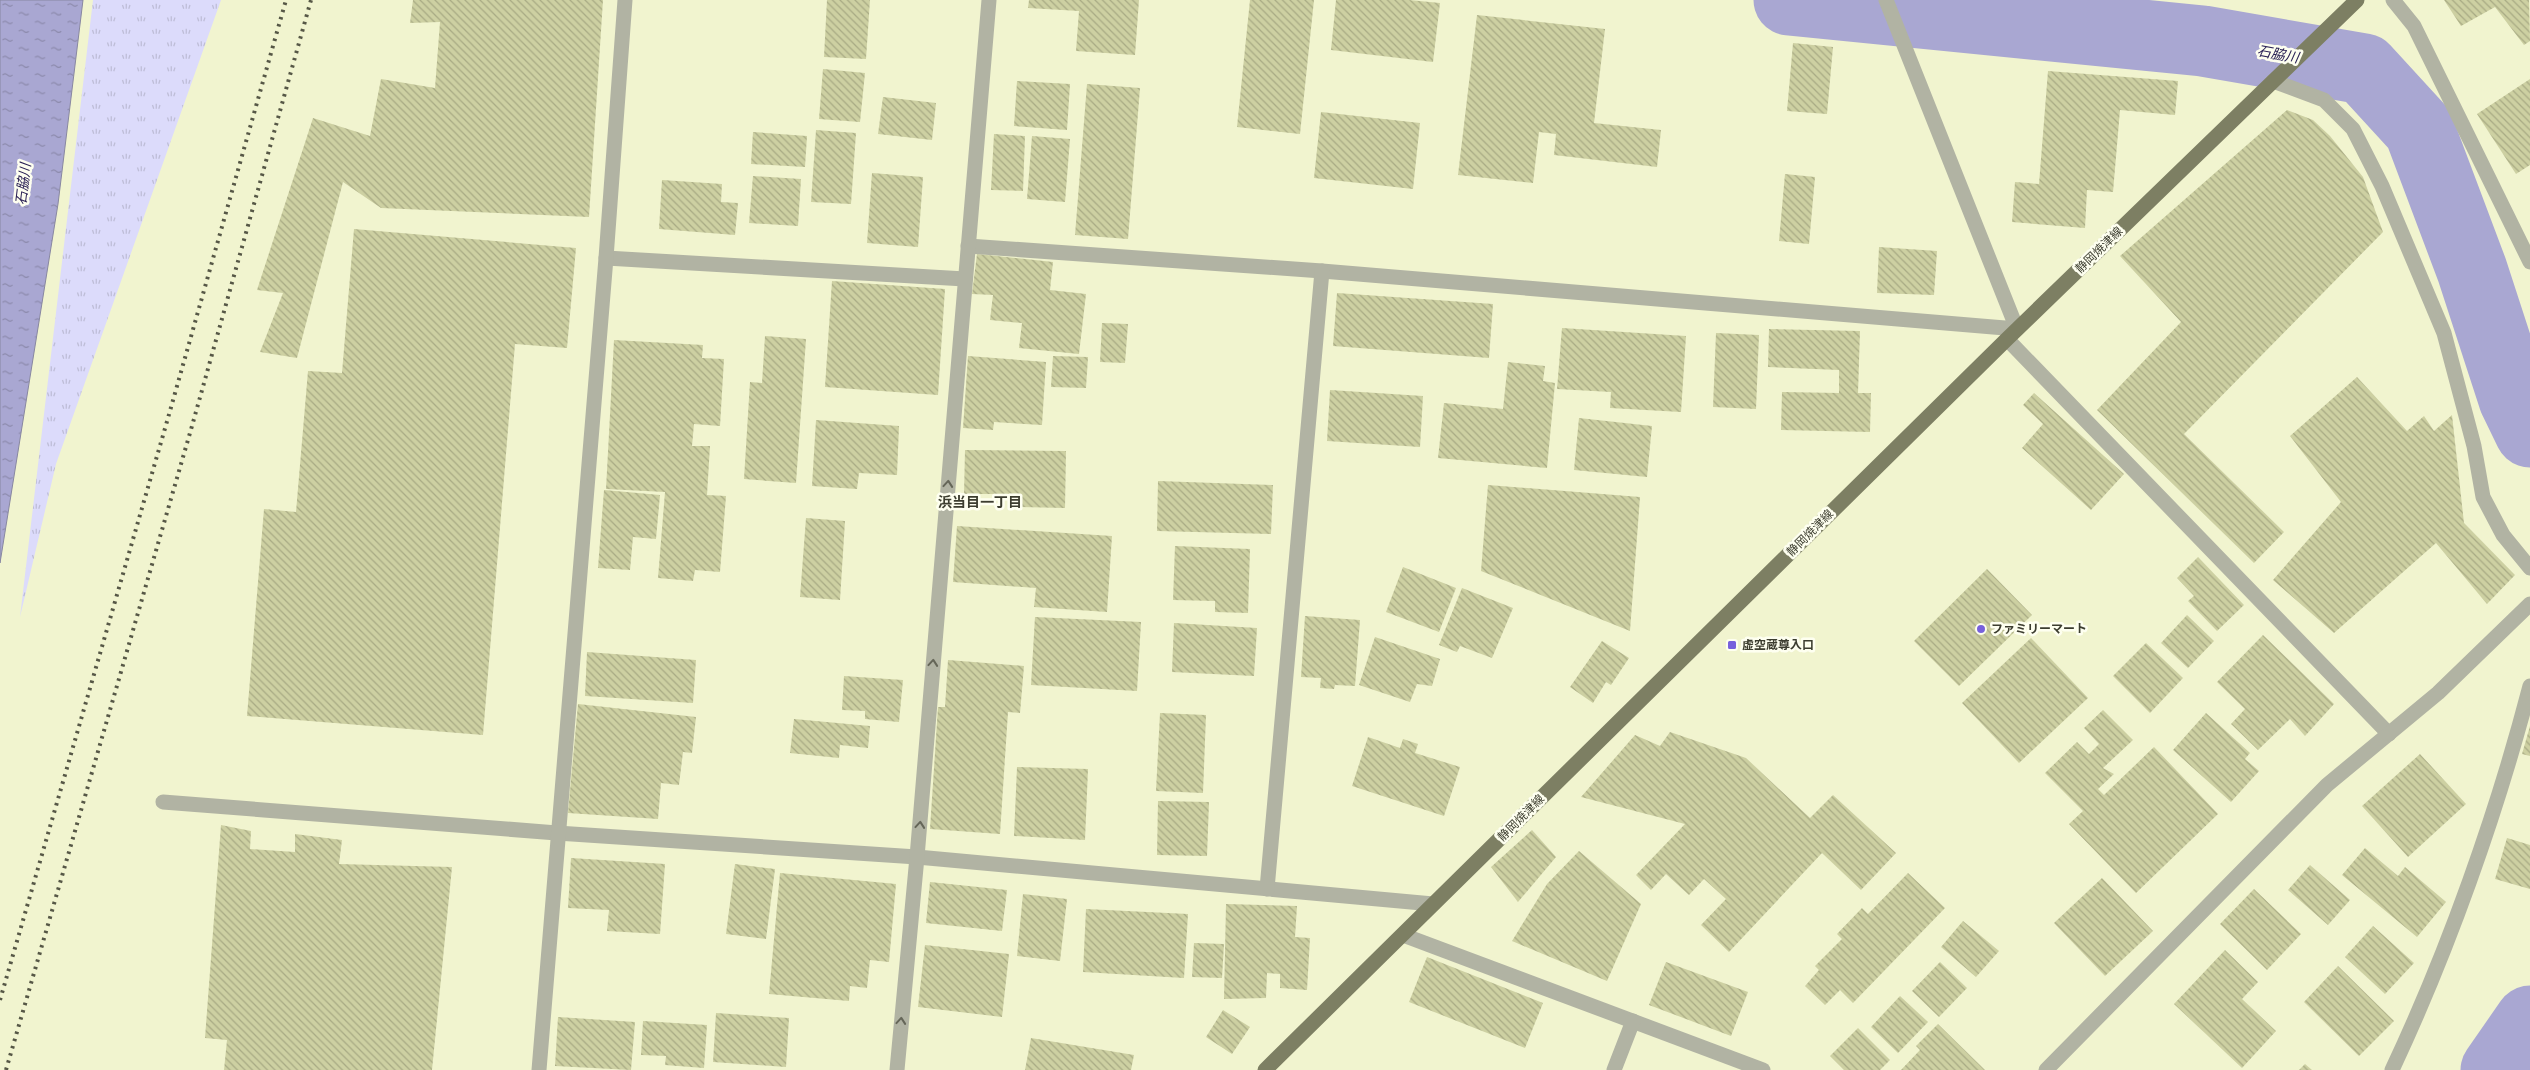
<svg xmlns="http://www.w3.org/2000/svg" width="2530" height="1070" viewBox="0 0 2530 1070" font-family="'Noto Sans','Noto Sans JP',sans-serif">
  <style>
    .grass { fill: url(#grass-tufts) }
    .water { fill: url(#water-ripples); stroke: #8887a1 }
    .lines { fill: none; stroke-linecap: round; stroke-linejoin: round }
    .river { stroke: #a9a7d2; stroke-width: 71 }
    .building { fill: url(#building-back-hatch) }
    .minor { stroke: #b1b3a3; stroke-width: 15 }
    .major { stroke: #7d7f63; stroke-width: 15 }
    .rail { stroke: #565746; stroke-width: 4; stroke-dasharray: 2.5 5; stroke-linecap: butt }
    .oneway { stroke: #656658 }
    .poi-dot { fill: #7761dc; stroke: #fefff0; stroke-width: 2 }
    .labels { text-anchor: middle; stroke-width: 5; stroke-linejoin: round; paint-order: stroke }
    .street-label { font-size: 12px; fill: #3c3d2f; stroke: #fefff0 }
    .poi-label { font-size: 12px; font-weight: bold; fill: #3c3d2f; stroke: #fefff0; text-anchor: start }
    .water-label { font-size: 14px; font-style: italic; fill: #292054; stroke: #fefff0 }
    .neighbourhood-label { font-size: 14px; font-weight: bold; fill: #3c3d2f; stroke: #fefff0 }
  </style>
  <defs>
    <pattern id="grass-tufts" width="24" height="20" patternUnits="userSpaceOnUse" patternTransform="scale(1.25)"><rect width="24" height="20" fill="#dcdbfb"/><path d="M3 7l-1-3M5 7V3M7 7l1-3M15 17l-1-3M17 17v-4M19 17l1-3" fill="none" stroke="#bebdd7"/></pattern>
    <pattern id="water-ripples" width="26" height="14" patternUnits="userSpaceOnUse" patternTransform="scale(1.25)"><rect width="26" height="14" fill="#a9a7d2"/><path d="M2 4q2-2 4 0t4 0M15 11q2-2 4 0t4 0" fill="none" stroke="#8b89ab"/></pattern>
    <pattern id="building-back-hatch" width="6" height="6" patternUnits="userSpaceOnUse" patternTransform="scale(1.25)"><rect width="6" height="6" fill="#cdd0a2"/><path d="M-1 5l2 2M0 0l6 6M5-1l2 2" fill="none" stroke="#a8aa84"/></pattern>
  </defs>
  <rect width="100%" height="100%" fill="#f1f4cf"/>
  <!-- grass -->
  <path class="grass" d="M93 0H221L56 464 20 617Z"/>
  <!-- water -->
  <path class="water" d="M0 0H83L58 204 0 563Z"/>
  <g class="lines">
    <!-- river -->
    <g class="river">
      <path d="M1789 0 2203 41 2364 69 2419 129 2472 270 2514 399 2530 432"/>
      <path d="M2496 1070 2530 1021"/>
    </g>
  </g>
  <!-- building -->
  <g class="building">
    <path d="M413 0H603L589 217 381 208 343 182 297 358 260 352 283 293 257 290 313 118 370 136 381 79 435 88 440 22 410 23Z"/>
    <path d="M827 0H870L866 59 824 57Z"/>
    <path d="M1029 0H1139L1135 55 1076 51 1079 11 1028 8Z"/>
    <path d="M1250 0H1314L1300 134 1237 127Z"/>
    <path d="M1336 0H1409L1440 3 1433 62 1331 50Z"/>
    <path d="M2444 0H2529L2530 41 2524 45 2495 7 2461 26Z"/>
    <path d="M1477 15 1605 29 1594 123 1661 130 1657 167 1554 155 1556 134 1539 132 1533 183 1458 175Z"/>
    <path d="M1793 43 1833 47 1827 114 1787 111Z"/>
    <path d="M823 69 865 73 860 122 819 119Z"/>
    <path d="M2048 71 2178 81 2175 115 2120 110 2113 192 2087 190 2085 228 2012 222 2015 182 2039 184Z"/>
    <path d="M2530 79V165L2516 174 2477 114Z"/>
    <path d="M1017 81 1070 84 1067 130 1014 126Z"/>
    <path d="M1087 84 1140 88 1128 239 1075 235Z"/>
    <path d="M883 97 936 103 932 140 878 134Z"/>
    <path d="M2287 110 2313 120 2330 136 2363 177 2383 232 2184 434 2284 532 2254 563 2097 410 2181 322 2120 256Z"/>
    <path d="M1321 112 1420 123 1413 189 1314 178Z"/>
    <path d="M816 130 856 133 851 204 811 202Z"/>
    <path d="M753 132 807 136 805 167 751 164Z"/>
    <path d="M994 134 1025 136 1023 191 991 190Z"/>
    <path d="M1032 136 1070 139 1065 202 1027 199Z"/>
    <path d="M872 173 923 177 918 247 867 243Z"/>
    <path d="M1785 174 1815 177 1809 244 1779 241Z"/>
    <path d="M753 176 801 179 798 226 749 223Z"/>
    <path d="M662 180 722 184 721 202 738 203 735 235 659 229Z"/>
    <path d="M354 229 576 248 567 348 515 344 483 735 247 716 264 509 296 512 308 371 342 373Z"/>
    <path d="M1879 247 1937 251 1934 295 1877 293Z"/>
    <path d="M977 254 1053 262 1050 290 1086 294 1079 354 1019 348 1022 323 990 320 993 295 972 294Z"/>
    <path d="M832 281 945 289 938 395 825 387Z"/>
    <path d="M1337 293 1493 304 1489 358 1333 346Z"/>
    <path d="M1102 323 1128 324 1125 363 1100 362Z"/>
    <path d="M1562 328 1686 336 1681 412 1610 408 1611 392 1557 389Z"/>
    <path d="M1769 329 1860 331 1858 393H1871L1870 432 1781 430 1782 392 1839 393V370L1768 367Z"/>
    <path d="M1716 333 1759 335 1756 409 1713 407Z"/>
    <path d="M765 336 806 339 796 483 744 479 750 382 762 383Z"/>
    <path d="M614 340 703 345 702 358 724 359 720 426 694 424 692 446H710L707 495 726 496 720 572 695 570 693 581 658 578 665 492 606 489Z"/>
    <path d="M968 356 1046 362 1042 425 994 422 993 430 963 428Z"/>
    <path d="M1053 356 1088 357 1086 388 1051 387Z"/>
    <path d="M1508 362 1545 366 1543 381 1555 383 1547 468 1438 458 1444 403 1503 409Z"/>
    <path d="M2357 377 2407 431 2424 416 2434 431 2452 415 2464 523 2515 575 2487 604 2436 543 2334 633 2273 580 2341 502 2290 436Z"/>
    <path d="M1330 390 1423 396 1420 447 1327 441Z"/>
    <path d="M2034 393 2124 474 2091 510 2022 448 2043 424 2023 405Z"/>
    <path d="M1579 418 1652 426 1647 477 1574 470Z"/>
    <path d="M816 420 899 426 897 475 859 473 857 489 812 486Z"/>
    <path d="M965 450 1066 451 1065 508 1020 507V494H964Z"/>
    <path d="M1158 481 1273 485 1271 534 1157 531Z"/>
    <path d="M1488 485 1640 497 1630 631 1481 571Z"/>
    <path d="M604 490 660 495 656 539 633 537 630 570 598 568Z"/>
    <path d="M806 518 845 521 840 600 800 597Z"/>
    <path d="M957 526 1112 536 1107 612 1034 607 1036 588 953 582Z"/>
    <path d="M1175 546 1250 549 1248 613 1215 612V601L1173 600Z"/>
    <path d="M2198 557 2244 605 2217 631 2188 601 2194 596 2177 578Z"/>
    <path d="M1403 567 1456 588 1439 632 1386 612Z"/>
    <path d="M1987 569 2032 615 1959 686 1914 641Z"/>
    <path d="M1462 588 1513 608 1492 658 1460 646 1457 652 1439 645Z"/>
    <path d="M2187 615 2214 641 2188 668 2161 643Z"/>
    <path d="M1305 616 1360 620 1355 686 1335 685 1334 689 1320 688 1321 678 1301 677Z"/>
    <path d="M1035 617 1141 622 1137 691 1031 685Z"/>
    <path d="M1174 623 1257 628 1254 676 1172 672Z"/>
    <path d="M2263 635 2334 704 2305 736 2290 719 2258 750 2231 724 2245 709 2217 682Z"/>
    <path d="M1375 637 1440 659 1432 686 1417 684 1410 702 1359 685Z"/>
    <path d="M2031 638 2088 698 2019 763 1962 703Z"/>
    <path d="M1602 641 1629 658 1611 685 1606 682 1593 703 1570 687Z"/>
    <path d="M2146 643 2183 678 2150 713 2113 676Z"/>
    <path d="M587 652 696 660 693 703 585 696Z"/>
    <path d="M948 660 1024 666 1020 713 1008 712 1000 834 930 829 938 707H945Z"/>
    <path d="M844 676 903 680 899 722 865 719V711L842 710Z"/>
    <path d="M578 704 696 717 692 753 683 752 679 785 661 783 658 819 568 813Z"/>
    <path d="M2103 710 2133 740 2103 768 2114 774 2098 789 2104 795 2154 747 2218 814 2136 893 2069 824 2083 811 2045 773 2077 742 2089 754 2099 744 2084 728Z"/>
    <path d="M1160 713 1206 715 1203 793 1156 791Z"/>
    <path d="M2206 713 2250 753 2245 759 2259 771 2231 802 2173 750Z"/>
    <path d="M794 719 870 726 868 748 840 745 839 758 790 753Z"/>
    <path d="M2530 726V756L2522 754Z"/>
    <path d="M1670 732 1746 758 1810 818 1833 795 1896 853 1861 890 1822 853 1729 952 1701 925 1726 899 1704 879 1689 895 1666 874 1651 890 1636 875 1685 824 1581 797 1635 735 1660 746Z"/>
    <path d="M1368 737 1400 748 1403 739 1418 744 1415 753 1460 767 1444 816 1352 786Z"/>
    <path d="M2420 754 2466 804 2408 857 2362 806Z"/>
    <path d="M1017 767 1088 769 1085 840 1014 836Z"/>
    <path d="M1158 801 1209 802 1207 856 1157 855Z"/>
    <path d="M221 825 251 831 250 849 295 852V834L342 840 339 864 452 867 432 1070H224L227 1040 205 1038Z"/>
    <path d="M1532 830 1556 857 1518 902 1491 867Z"/>
    <path d="M2507 838 2530 845V889L2495 879Z"/>
    <path d="M2365 848 2398 876 2405 867 2446 902 2417 937 2342 875Z"/>
    <path d="M1579 851 1641 904 1607 981 1512 941 1547 884Z"/>
    <path d="M571 858 665 864 660 934 607 931 609 910 568 908Z"/>
    <path d="M735 864 775 869 766 939 726 934Z"/>
    <path d="M2310 865 2350 900 2328 925 2288 890Z"/>
    <path d="M780 873 896 884 889 962 870 960 867 988 850 986 849 1001 769 994Z"/>
    <path d="M1908 873 1945 908 1853 1003 1840 990 1825 1005 1805 986 1819 970 1815 966 1842 939 1837 934 1862 908 1868 914Z"/>
    <path d="M2102 878 2153 931 2105 976 2054 923Z"/>
    <path d="M930 882 1007 890 1002 931 926 923Z"/>
    <path d="M2254 889 2301 934 2267 970 2220 924Z"/>
    <path d="M1023 894 1067 899 1060 961 1017 956Z"/>
    <path d="M1226 904 1297 906 1295 937 1310 938 1307 990 1280 988V974L1267 973 1266 998 1224 999Z"/>
    <path d="M1086 909 1188 914 1184 978 1083 972Z"/>
    <path d="M1963 921 1999 951 1976 977 1941 947Z"/>
    <path d="M2373 926 2414 963 2385 994 2345 957Z"/>
    <path d="M1194 943 1224 944 1222 978 1192 977Z"/>
    <path d="M925 945 1009 954 1002 1017 918 1007Z"/>
    <path d="M2225 950 2258 982 2242 999 2276 1031 2242 1068 2174 1004Z"/>
    <path d="M1427 957 1543 1003 1525 1048 1409 1002Z"/>
    <path d="M1666 962 1748 992 1731 1036 1649 1005Z"/>
    <path d="M1940 962 1967 988 1939 1017 1912 991Z"/>
    <path d="M2338 966 2394 1021 2359 1056 2304 1002Z"/>
    <path d="M1900 996 1928 1022 1898 1053 1871 1027Z"/>
    <path d="M1223 1010 1250 1027 1232 1054 1206 1037Z"/>
    <path d="M716 1013 789 1018 786 1067 713 1062Z"/>
    <path d="M558 1017 635 1022 631 1070 555 1066Z"/>
    <path d="M643 1021 707 1025 704 1068 665 1065 666 1056 641 1055Z"/>
    <path d="M1938 1024 1985 1070H1901L1920 1050 1916 1046Z"/>
    <path d="M1858 1028 1890 1060 1880 1070H1844L1830 1056Z"/>
    <path d="M1031 1038 1134 1055 1131 1070H1025Z"/>
    <path d="M2305 1064 2312 1070H2299Z"/>
  </g>
  <g class="lines">
    <!-- minor -->
    <g class="minor">
      <path d="M2393 0 2414 26 2530 262"/>
      <path d="M2273 81 2324 100 2353 129 2382 186 2444 333 2474 446 2483 497 2503 535 2530 568"/>
      <path d="M968 246 1322 271 2017 329 1886 0"/>
      <path d="M606 258 965 279"/>
      <path d="M2007 339 2389 734"/>
      <path d="M163 802 557 833 917 857 1433 904"/>
      <path d="M1267 889 1322 271"/>
      <path d="M1403 935 1763 1070"/>
      <path d="M539 1070 606 258 625 0"/>
      <path d="M897 1070 917 857 989 0"/>
      <path d="M1614 1070 1633 1021"/>
      <path d="M2046 1070 2327 785 2438 693 2530 604"/>
      <path d="M2392 1070C2448 951 2497 813 2530 686"/>
    </g>
    <!-- major -->
    <path class="major" d="M1265 1070 2007 339 2357 0"/>
    <!-- rail -->
    <g class="rail">
      <path d="M0 1000 168 418 286 0"/>
      <path d="M6 1070 192 426 311 0"/>
    </g>
  </g>
  <!-- one-way arrows -->
  <defs><path id="oneway-chevron" d="M-2-3.5L2.5 0L-2 3.5" fill="none" stroke-width="1.6" stroke-linecap="round" stroke-linejoin="round" transform="scale(1.25)"/></defs>
  <g class="oneway">
    <use href="#oneway-chevron" transform="translate(948 484) rotate(-85)"/>
    <use href="#oneway-chevron" transform="translate(933 663) rotate(-85)"/>
    <use href="#oneway-chevron" transform="translate(920 825) rotate(-85)"/>
    <use href="#oneway-chevron" transform="translate(901 1021) rotate(-85)"/>
  </g>
  <!-- markers -->
  <g class="poi-dot">
    <circle cx="1981" cy="629" r="5"/>
    <rect x="1727" y="640" width="10" height="10" rx="2.5"/>
  </g>
  <g class="labels">
    <!-- street labels -->
    <g class="street-label">
      <text transform="translate(2099 250) rotate(-44)" y="4">静岡焼津線</text>
      <text transform="translate(1810 533) rotate(-45)" y="4">静岡焼津線</text>
      <text transform="translate(1521 818) rotate(-45)" y="4">静岡焼津線</text>
    </g>
    <!-- poi labels -->
    <g class="poi-label">
      <text x="1991" y="633">ファミリーマート</text>
      <text x="1742" y="649">虚空蔵尊入口</text>
    </g>
    <!-- water labels -->
    <g class="water-label">
      <text transform="translate(2278 54) rotate(10)" y="5">石脇川</text>
      <text transform="translate(23 184) rotate(-83)" y="5">石脇川</text>
    </g>
    <!-- neighbourhood labels -->
    <g class="neighbourhood-label">
      <text x="980" y="507">浜当目一丁目</text>
    </g>
  </g>
</svg>
